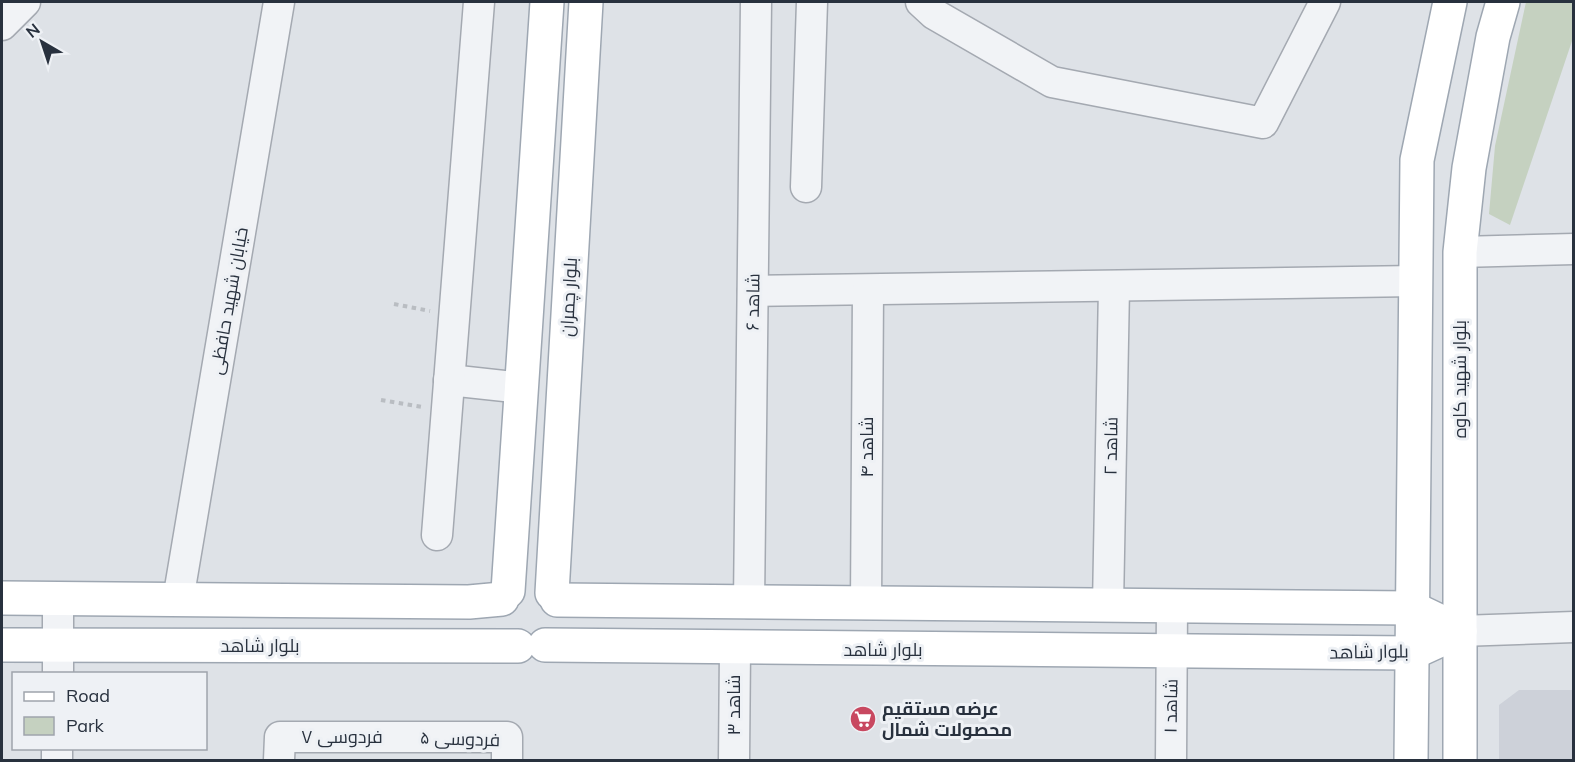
<svg xmlns="http://www.w3.org/2000/svg" width="1575" height="762" viewBox="0 0 1575 762" font-family="Mulish,Cairo,sans-serif">
  <style>
    .built { fill: #cdd1d9 }
    .green { fill: #c5d1c0 }
    .lines { fill: none; stroke-linecap: round; stroke-linejoin: round }
    .minor-casing { stroke: #a4a9b1; stroke-width: 33 }
    .major-casing { stroke: #9ea7b2; stroke-width: 36 }
    .path { stroke: #b9bdc2; stroke-width: 4; stroke-dasharray: 4.5 4.5; stroke-linecap: butt }
    .minor { stroke: #f1f3f6; stroke-width: 30 }
    .major { stroke: #fff; stroke-width: 33 }
    .labels { text-anchor: middle; stroke-width: 6; stroke-linejoin: round; paint-order: stroke }
    .street-label { font-size: 18px; fill: #28313e; stroke: #eef1f5 }
    .poi-label { font-size: 18px; font-weight: bold; fill: #28313e; stroke: #eef1f5; text-anchor: start }
  </style>
  <rect width="100%" height="100%" fill="#dee2e7"/>
  <!-- built -->
  <path class="built" d="M1519 690H1573V760H1499V705Z"/>
  <!-- green -->
  <path class="green" d="M1526 2H1573V38L1510 225 1489 214 1495 146Z"/>
  <g class="lines">
    <defs>
      <g id="minor">
        <path d="M921 2 934 14 1052 82 1263 123 1325 2"/>
        <path d="M2 25 25 2"/>
        <path d="M806 187 812 2"/>
        <path d="M1460 252 1574 249"/>
        <path d="M753 291 1416 281"/>
        <path d="M449 380 522 388"/>
        <path d="M437 535 479 2"/>
        <path d="M178 600 279 2"/>
        <path d="M749 603 756 2"/>
        <path d="M866 604 868 290"/>
        <path d="M1108 606 1114 287"/>
        <path d="M1460 631 1574 627"/>
        <path d="M58 674V599"/>
        <path d="M57 760V748"/>
        <path d="M279 760 280 737H507V760"/>
        <path d="M734 760 735 649"/>
        <path d="M1171 760 1172 606"/>
      </g>
      <g id="major">
        <path d="M508 591 547 2"/>
        <path d="M552 593 586 2"/>
        <path d="M2 598 469 602 502 599"/>
        <path d="M557 600 1412 608 1460 631"/>
        <path d="M2 645 518 646"/>
        <path d="M545 645 1412 653 1460 631"/>
        <path d="M1411 760 1417 160 1450 2"/>
        <path d="M1460 760V252L1469 168 1493 37 1503 2"/>
      </g>
    </defs>
    <!-- minor casing -->
    <use href="#minor" class="minor-casing"/>
    <!-- major casing -->
    <use href="#major" class="major-casing"/>
    <!-- path -->
    <g class="path">
      <path d="M394 304 430 311"/>
      <path d="M381 400 422 407"/>
    </g>
    <!-- minor -->
    <use href="#minor" class="minor"/>
    <!-- major -->
    <use href="#major" class="major"/>
  </g>
  <!-- icons -->
  <defs>
    <symbol id="supermarket-disc" viewBox="-11 -11 22 22"><circle r="9.5" fill="#c84860" stroke="#eef1f5"/><path d="M-6-5.5h2.5l.6 2H6L4.5 2H-2.5L-4.4-4H-6ZM-1.5 3.2a1.3 1.3 0 1 0 .1 0ZM3 3.2a1.3 1.3 0 1 0 .1 0Z" fill="#fff"/></symbol>
  </defs>
  <g fill-rule="evenodd">
    <use href="#supermarket-disc" x="848" y="704" width="30" height="30"/>
  </g>
  <g class="labels">
    <!-- street labels -->
    <g class="street-label">
      <text transform="translate(569 297) rotate(-87)" y="6">بلوار چمران</text>
      <text transform="translate(229 301) rotate(-80)" y="6">خیابان شهید حافظی</text>
      <text transform="translate(753 302) rotate(-89)" y="6">شاهد ۶</text>
      <text transform="translate(1460 379) rotate(-90)" y="6">بلوار شهید کاوه</text>
      <text transform="translate(1111 446) rotate(-89)" y="6">شاهد ۲</text>
      <text transform="translate(867 447) rotate(-90)" y="6">شاهد ۴</text>
      <text x="260" y="652">بلوار شاهد</text>
      <text x="883" y="656">بلوار شاهد</text>
      <text transform="translate(1369 652) rotate(-1)" y="6">بلوار شاهد</text>
      <text transform="translate(734 705) rotate(-90)" y="6">شاهد ۳</text>
      <text transform="translate(1171 706) rotate(-89)" y="6">شاهد ۱</text>
      <text x="342" y="743">فردوسی ۷</text>
      <text transform="translate(460 739) rotate(2)" y="6">فردوسی ۵</text>
    </g>
    <!-- poi labels -->
    <g class="poi-label">
      <text x="882" y="715">عرضه مستقیم<tspan x="882" dy="21">محصولات شمال</tspan></text>
    </g>
  </g>
  <!-- border -->
  <rect width="1575" height="762" fill="none" stroke="#28313e" stroke-width="6"/>
  <!-- legend -->
  <rect x="12" y="672" width="195" height="78" fill="#eef1f5" stroke="#9fa4ac" stroke-width="1.5"/>
  <rect x="24" y="692" width="30" height="9" fill="#ffffff" stroke="#9fa4ac" stroke-width="1.5"/>
  <text x="66" y="702" font-size="18" fill="#28313e">Road</text>
  <rect x="24" y="717" width="30" height="18" fill="#c5d1c0" stroke="#9fa4ac" stroke-width="1.5"/>
  <text x="66" y="732" font-size="18" fill="#28313e">Park</text>
  <!-- north arrow -->
  <g transform="translate(42 42) rotate(321)" stroke="#eef1f5" stroke-width="4.5" paint-order="stroke">
  <path d="M0-4.5L10 22L0 15L-10 22Z" fill="#28313e"/>
  <text y="-9" font-size="16" font-weight="bold" text-anchor="middle" fill="#28313e">N</text>
  </g>
</svg>
